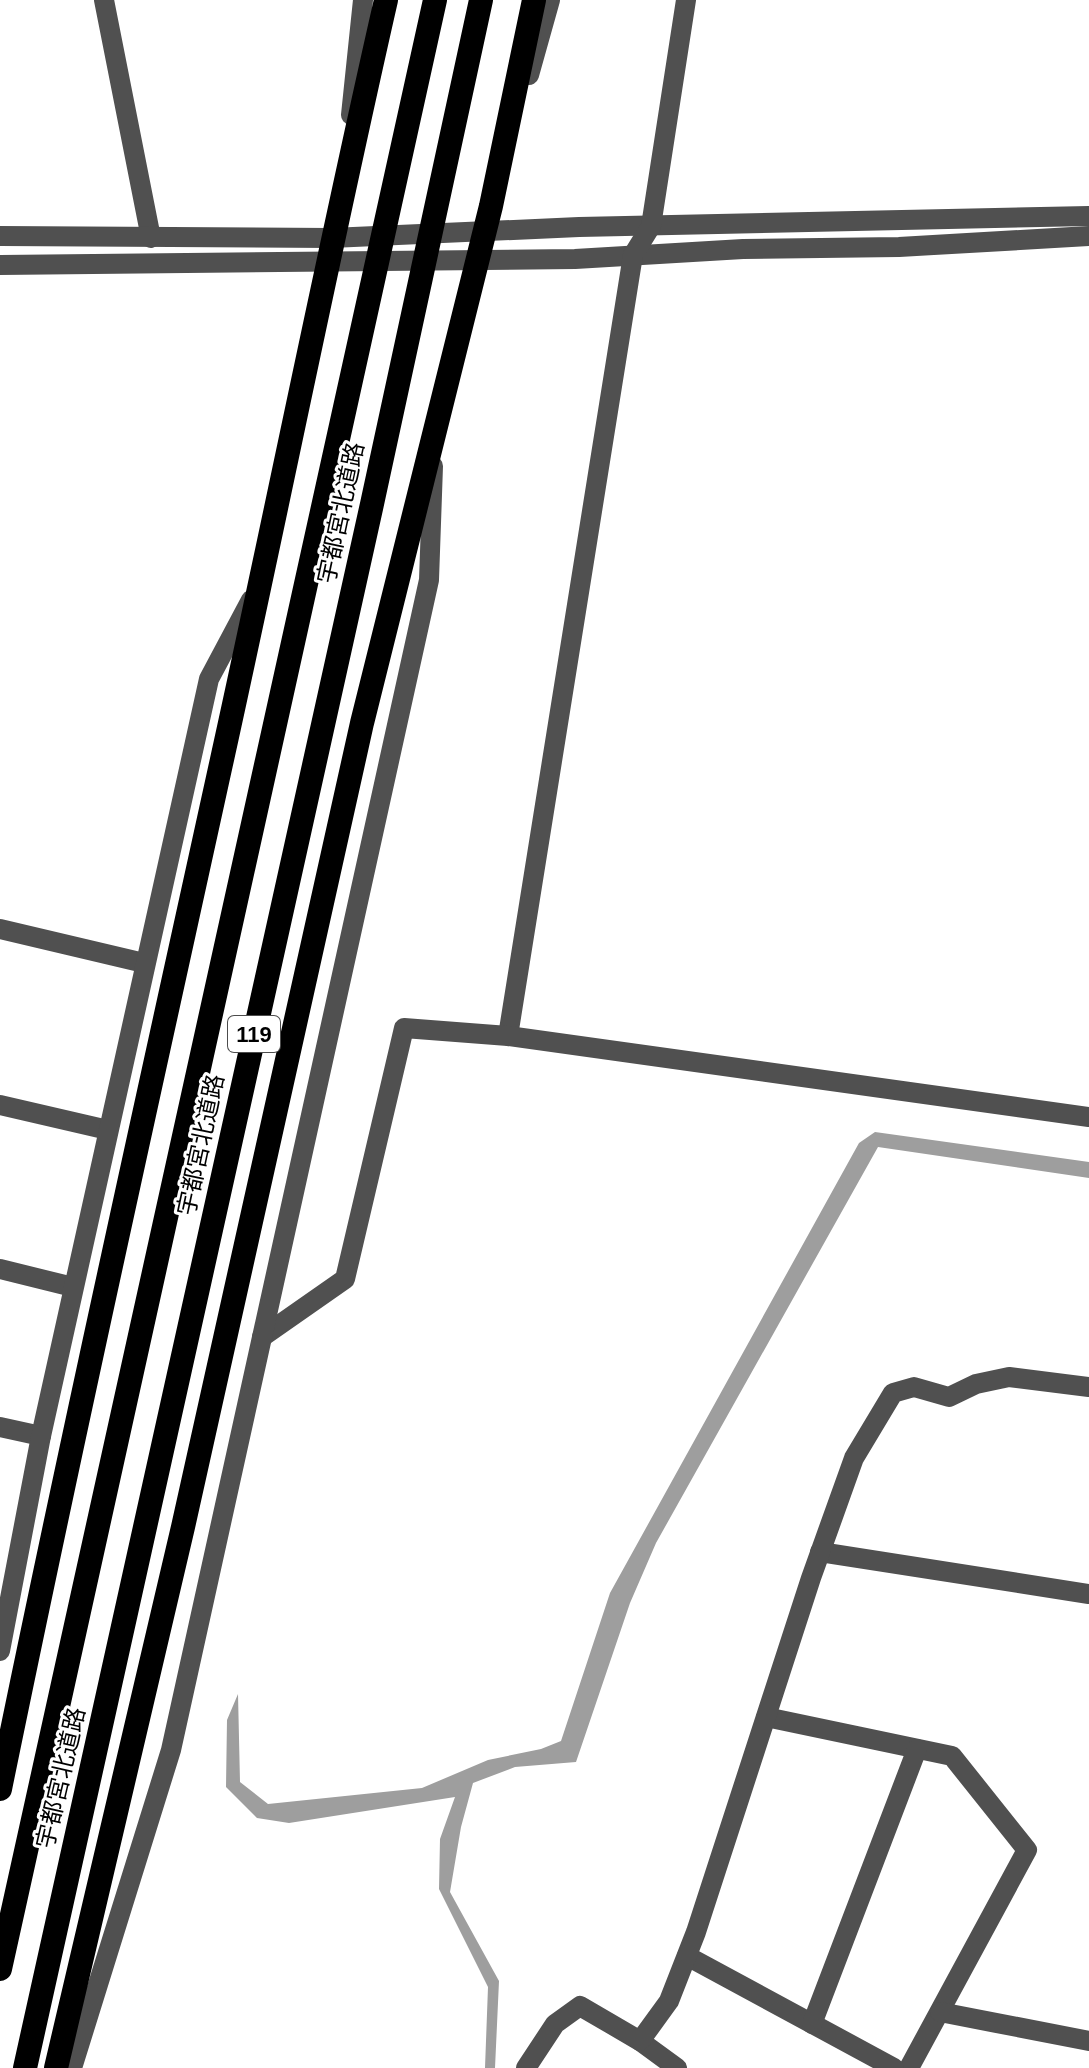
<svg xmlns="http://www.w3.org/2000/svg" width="1089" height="2068" viewBox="0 0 1089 2068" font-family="Helvetica,'Noto Sans JP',sans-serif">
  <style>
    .water { fill: #9e9e9e }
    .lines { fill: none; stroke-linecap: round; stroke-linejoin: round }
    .minor { stroke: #505050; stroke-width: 20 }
    .highway { stroke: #000; stroke-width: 24 }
    .labels { text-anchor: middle; stroke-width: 6; stroke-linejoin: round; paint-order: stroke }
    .shield { fill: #fff; stroke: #4c4c4c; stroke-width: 2 }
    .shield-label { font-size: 22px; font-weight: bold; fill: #000 }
    .street-label { font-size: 24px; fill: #000; stroke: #fff }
  </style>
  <rect width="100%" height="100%" fill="#fff"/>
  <!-- water -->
  <path class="water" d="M875 1132 1089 1162V1178L878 1147 656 1543 630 1603 576 1762 515 1767 473 1783 461 1827 450 1892 499 1981 495 2068H485L488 1987 439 1889 440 1839 455 1797 289 1823 257 1818 226 1787 227 1720 238 1694 240 1782 268 1804 422 1788 488 1760 541 1749 561 1741 610 1593 859 1143Z"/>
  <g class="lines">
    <!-- minor -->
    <g class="minor">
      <path d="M104 0 151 238"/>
      <path d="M529 75 550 0"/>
      <path d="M351 115 363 0"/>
      <path d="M0 236 331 238 579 227 1089 216"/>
      <path d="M0 265 575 259 743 249 899 247 1089 236"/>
      <path d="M0 929 144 963"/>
      <path d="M508 1036 633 255 651 226 686 0"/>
      <path d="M0 1105 108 1130"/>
      <path d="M0 1269 73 1287"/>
      <path d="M262 1337 345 1279 404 1028 508 1036 1089 1117"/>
      <path d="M0 1427 41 1436"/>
      <path d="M820 1552 1089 1594"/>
      <path d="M0 1651 41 1436 209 679 251 600"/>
      <path d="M766 1717 952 1756 1027 1850 909 2068"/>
      <path d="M687 1956 894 2068"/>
      <path d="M940 2012 1089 2041"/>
      <path d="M812 2024 917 1749"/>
      <path d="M640 2041 677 2068"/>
      <path d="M72 2068 171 1750 429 580 433 466"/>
      <path d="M526 2068 555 2024 580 2006 640 2041 669 2001 696 1932 811 1578 854 1458 893 1393 914 1387 949 1397 976 1384 1009 1377 1089 1387"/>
    </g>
    <!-- highway -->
    <g class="highway">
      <path d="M0 1789C70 1447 146 1106 221 764 277 510 328 254 386 0"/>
      <path d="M0 1969 435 0"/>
      <path d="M25 2068 372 504 481 0"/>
      <path d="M56 2068 183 1527 362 723 491 206 534 0"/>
    </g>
  </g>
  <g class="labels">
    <!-- shield labels -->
    <rect class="shield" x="228" y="1016" width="52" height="36" rx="6"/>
    <g class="shield-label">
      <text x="254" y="1042">119</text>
    </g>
    <!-- street labels -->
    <g class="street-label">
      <text transform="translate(341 513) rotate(-78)" y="8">宇都宮北道路</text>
      <text transform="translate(201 1145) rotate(-78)" y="8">宇都宮北道路</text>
      <text transform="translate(61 1778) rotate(-77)" y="8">宇都宮北道路</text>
    </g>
  </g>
</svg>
